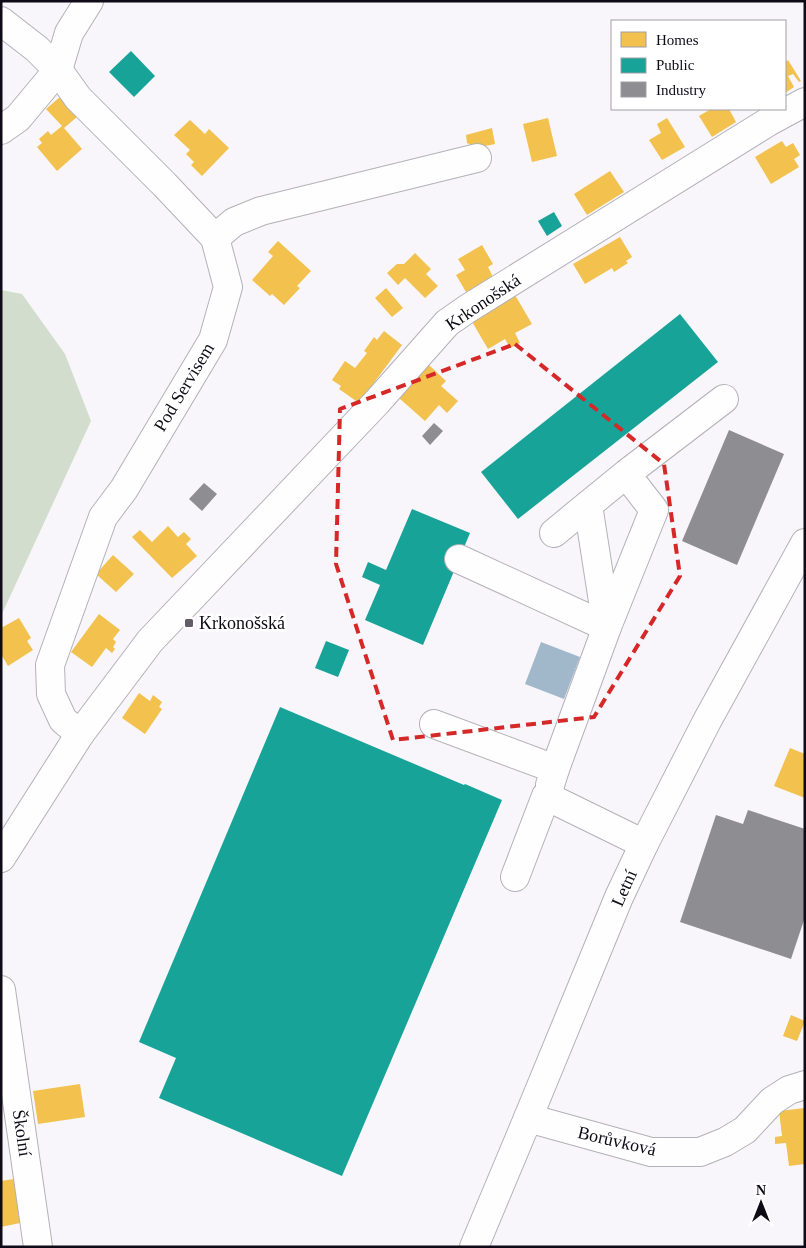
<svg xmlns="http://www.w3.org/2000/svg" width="806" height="1248" viewBox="0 0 806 1248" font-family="'Times New Roman',serif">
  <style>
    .forest { fill: #d2ddcd }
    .water { fill: #a1b8cb }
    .homes { fill: #f2c14e }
    .public { fill: #17a398 }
    .industry { fill: #8d8d92 }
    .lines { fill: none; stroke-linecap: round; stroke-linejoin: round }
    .minor-casing { stroke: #b3b1b9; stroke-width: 30 }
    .minor { stroke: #fefefe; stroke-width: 28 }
    .marked { fill: none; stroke: #d62828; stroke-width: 4; stroke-dasharray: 10 6; stroke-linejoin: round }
    .poi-dot { fill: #605d66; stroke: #fff; stroke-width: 2 }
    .labels { text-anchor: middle; stroke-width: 5; stroke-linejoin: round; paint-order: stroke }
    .street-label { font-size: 18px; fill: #0e0b16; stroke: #fff }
    .poi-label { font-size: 18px; fill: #0e0b16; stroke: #fff; text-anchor: start }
  </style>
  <rect width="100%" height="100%" fill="#f8f6fb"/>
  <!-- forest -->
  <path class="forest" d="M1 290 22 294 65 354 91 421 1 616Z"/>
  <!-- water -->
  <path class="water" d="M541 642 580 657 564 699 525 684Z"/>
  <!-- homes -->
  <g class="homes">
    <path d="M788 60 801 81 799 82 793 74 788 76 794 87 785 93V62Z"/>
    <path d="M60 97 77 117 64 128 82 149 57 171 37 147 42 143 39 139 48 131 51 135 62 126 46 109Z"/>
    <path d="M711 109H729L736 122 712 137 699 116Z"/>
    <path d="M548 118 557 156 532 162 523 124Z"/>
    <path d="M667 118 685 147 662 160 649 140 661 133 657 124Z"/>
    <path d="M190 120 205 134 209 129 229 148 202 176 191 165 194 162 186 154 190 150 174 135Z"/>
    <path d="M492 128 495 144 476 148 467 143 466 135Z"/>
    <path d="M782 141 786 147 793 143 800 155 794 159 799 167 771 184 755 157Z"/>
    <path d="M610 171 624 192 587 215 574 194Z"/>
    <path d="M620 237 632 257 626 261 628 263 614 272 612 268 585 284 573 264Z"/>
    <path d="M278 241 311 271 297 286 300 288 284 305 272 294 270 296 252 280 273 256 268 252Z"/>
    <path d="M482 245 493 264 488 267 493 277 466 292 456 275 465 270 458 259Z"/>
    <path d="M415 253 431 269 426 274 438 286 425 298 405 278 398 285 387 273 397 264H404Z"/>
    <path d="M386 288 403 308 392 317 375 298Z"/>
    <path d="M515 295 532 324 515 333 520 343 510 348 505 339 488 349 471 320Z"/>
    <path d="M384 331 402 345 359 403 339 389 341 386 332 380 345 361 355 368 367 353 364 351 374 337 377 340Z"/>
    <path d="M429 365 446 381 441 386 458 401 447 413 439 405 425 421 399 398 414 382 413 381Z"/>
    <path d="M168 526 178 537 184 532 191 539 186 544 197 556 172 578 132 537 140 530 152 542Z"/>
    <path d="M113 555 134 574 116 592 96 574Z"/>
    <path d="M99 614 120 630 113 639 116 642 113 647 115 649 112 653 106 648 92 667 71 652Z"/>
    <path d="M19 618 31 638 27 641 33 650 8 666 1 654V628Z"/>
    <path d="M139 693 150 701 153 695 162 702 159 707 162 709 145 734 122 718Z"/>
    <path d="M790 748 805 754V798L774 786Z"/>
    <path d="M791 1015 805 1021 797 1041 783 1036Z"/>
    <path d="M80 1084 85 1117 38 1124 33 1091Z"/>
    <path d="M805 1108V1164L789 1166 786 1143 775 1144V1137L782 1136 779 1111Z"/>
    <path d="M14 1179 20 1212H18L20 1223 1 1227V1181Z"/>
  </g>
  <!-- public -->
  <g class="public">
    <path d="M131 51 155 76 134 97 109 72Z"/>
    <path d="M554 212 562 226 547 236 538 221Z"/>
    <path d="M680 314 718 362 518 519 481 472Z"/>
    <path d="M412 509 470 533 423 645 365 620 380 585 362 577 368 562 386 570Z"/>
    <path d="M326 641 349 650 338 677 315 668Z"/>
    <path d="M280 707 464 785 465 784 502 800 342 1176 159 1098 176 1058 139 1042Z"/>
  </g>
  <!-- industry -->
  <g class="industry">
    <path d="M434 423 443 431 430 445 422 436Z"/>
    <path d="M729 430 784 454 737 565 682 541Z"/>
    <path d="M204 483 217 494 202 511 189 499Z"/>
    <path d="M748 810 805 829V917L791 959 680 922 716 815 743 824Z"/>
  </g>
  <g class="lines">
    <defs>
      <g id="minor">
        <path d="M1 21 37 49 58 70 78 98 165 185 215 238 228 287 213 340 124 489 103 517 50 665 51 694 63 720 80 734"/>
        <path d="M1 130 18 118 58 70 69 33 89 1"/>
        <path d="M215 238 234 222 261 211 477 158"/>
        <path d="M626 474 588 505 607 627 654 510 626 474 724 399"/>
        <path d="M554 533 588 505"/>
        <path d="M459 559 607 627 555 769"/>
        <path d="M434 724 555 769 550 785"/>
        <path d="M1 858 80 734 150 641 377 402 447 323 467 309 768 122 805 102"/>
        <path d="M515 877 546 796 644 844"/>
        <path d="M1 990 38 1247"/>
        <path d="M528 1118 651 1152H700L725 1142 745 1130 772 1101 789 1090 805 1085"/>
        <path d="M474 1247 528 1118 619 897 644 844 707 721 805 543"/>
      </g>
    </defs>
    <!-- minor casing -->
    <use href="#minor" class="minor-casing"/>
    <!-- minor -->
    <use href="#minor" class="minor"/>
  </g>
  <!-- marked area -->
  <path class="marked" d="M515 344 664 464 680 576 594 717 393 740 336 564 340 409Z"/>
  <!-- markers -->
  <rect class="poi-dot" x="184" y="618" width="10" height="10" rx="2.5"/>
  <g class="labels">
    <!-- street labels -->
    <g class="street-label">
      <text transform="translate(483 302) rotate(-34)" y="6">Krkonošská</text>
      <text transform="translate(184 387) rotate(-59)" y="6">Pod Servisem</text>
      <text transform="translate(624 888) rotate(-66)" y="6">Letní</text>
      <text transform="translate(22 1133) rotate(82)" y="6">Školní</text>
      <text transform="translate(617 1141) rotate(13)" y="6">Borůvková</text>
    </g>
    <!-- poi labels -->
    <g class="poi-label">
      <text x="199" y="629">Krkonošská</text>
    </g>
  </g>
  <!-- border -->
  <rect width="806" height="1248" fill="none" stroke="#0e0b16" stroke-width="5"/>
  <!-- legend -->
  <rect x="611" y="20" width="175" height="90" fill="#ffffff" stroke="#9f9da2"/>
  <rect x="621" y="32" width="25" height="15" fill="#f2c14e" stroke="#9f9da2"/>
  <text x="656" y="45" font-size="15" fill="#0e0b16">Homes</text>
  <rect x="621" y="58" width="25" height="15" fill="#17a398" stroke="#9f9da2"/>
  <text x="656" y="70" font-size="15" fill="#0e0b16">Public</text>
  <rect x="621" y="82" width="25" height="15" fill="#8d8d92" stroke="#9f9da2"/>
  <text x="656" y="95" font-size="15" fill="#0e0b16">Industry</text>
  <!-- north arrow -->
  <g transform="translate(761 1203)" stroke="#ffffff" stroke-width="4" paint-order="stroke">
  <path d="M0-4L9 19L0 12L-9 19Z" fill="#0e0b16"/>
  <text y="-8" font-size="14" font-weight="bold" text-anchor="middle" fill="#0e0b16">N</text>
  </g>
</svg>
